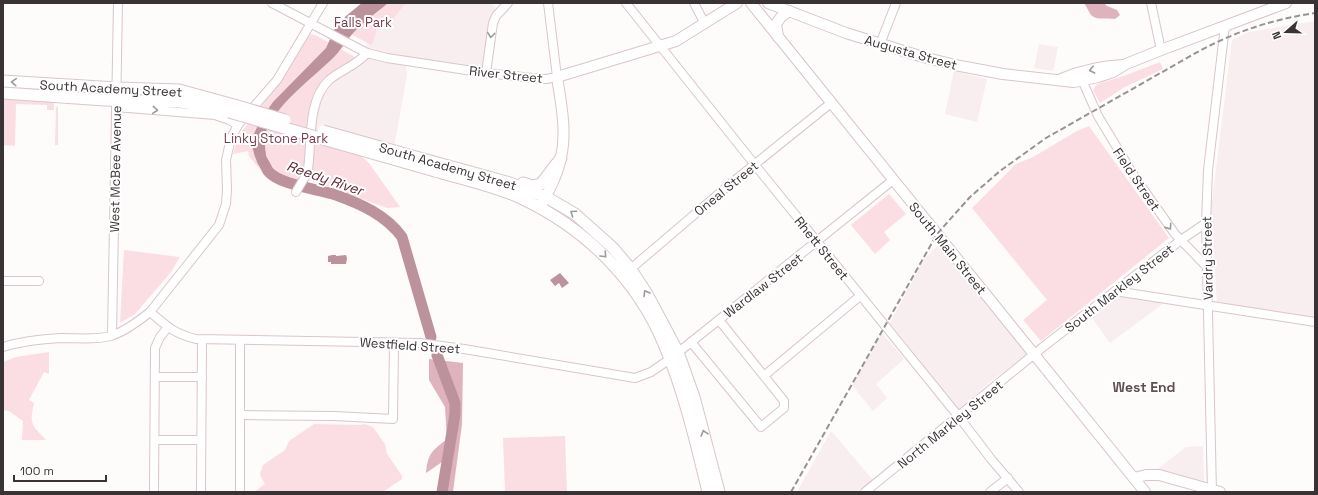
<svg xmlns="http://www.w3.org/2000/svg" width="1318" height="495" viewBox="0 0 1318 495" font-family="'Space Grotesk',sans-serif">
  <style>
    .built { fill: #f8edef }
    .green { fill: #fbdee4 }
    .forest { fill: #dfb3bd }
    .water { fill: #bc929c }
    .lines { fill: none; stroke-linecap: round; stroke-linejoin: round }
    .river { stroke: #bc929c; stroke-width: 11 }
    .minor-casing { stroke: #d8c6ca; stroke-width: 10 }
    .major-casing { stroke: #d8c6ca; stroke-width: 12 }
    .highway-casing { stroke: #d8c6ca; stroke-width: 13 }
    .minor { stroke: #fff; stroke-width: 8 }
    .major { stroke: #fff; stroke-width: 10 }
    .highway { stroke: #fff; stroke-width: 11 }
    .rail { stroke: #979293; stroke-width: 2; stroke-dasharray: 6 3; stroke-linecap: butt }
    .highway-bridge-casing { stroke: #d8c6ca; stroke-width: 13; stroke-linecap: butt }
    .highway-bridge { stroke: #fff; stroke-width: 11 }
    .oneway { stroke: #9c999a }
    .labels { text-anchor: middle; stroke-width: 4; stroke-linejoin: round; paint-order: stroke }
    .park-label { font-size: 13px; fill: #763c4d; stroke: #fff }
    .street-label { font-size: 13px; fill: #3a3335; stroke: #fff }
    .water-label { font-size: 14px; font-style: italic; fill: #5c2637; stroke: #fff }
    .neighbourhood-label { font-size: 14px; font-weight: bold; fill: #5e4f53; stroke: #fff }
  </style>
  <rect width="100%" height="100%" fill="#fefbfb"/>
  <!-- built -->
  <g class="built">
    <path d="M402 3H490L495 7 497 19 491 68 421 64 406 61 407 75 393 153 307 129 309 110 320 87 363 51 375 30Z"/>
    <path d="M1315 21V318L1217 304 1211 209 1232 40 1249 32Z"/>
    <path d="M1039 44 1058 47 1053 71 1034 68Z"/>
    <path d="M954 71 987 79 977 122 945 114Z"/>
    <path d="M940 243 1027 355 991 381 959 409 890 323 923 261Z"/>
    <path d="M1117 295 1164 303 1110 343 1090 315Z"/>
    <path d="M882 333 904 359 876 384 887 398 873 411 852 385Z"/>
    <path d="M831 431 873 480 857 492H797Z"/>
    <path d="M1203 446 1204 481 1158 469 1186 447Z"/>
  </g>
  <!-- green -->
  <g class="green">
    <path d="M361 3H406L396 15 391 25C373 19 378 38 371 45L336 26Z"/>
    <path d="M311 34 317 36 355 57 321 87 309 110 306 155 302 176 292 190 266 177 249 156 248 151 233 154 239 135 281 81 305 40Z"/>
    <path d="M1160 62 1163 69 1125 87 1100 103 1093 90 1097 84 1121 77Z"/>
    <path d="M3 98 54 100V110H47V105L16 104 15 146 3 145Z"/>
    <path d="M57 106 58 108V145H55L56 108Z"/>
    <path d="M1089 126 1169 238 1041 341 1023 320 1047 300 972 208 1016 164 1033 157 1077 131Z"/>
    <path d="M313 141 361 156 369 163 400 207 387 208 309 180Z"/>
    <path d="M889 194 906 214 884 232 890 240 875 254 851 225Z"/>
    <path d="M124 250 180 257 171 272 135 314 120 323Z"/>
    <path d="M49 352V374L44 372 29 400 34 403C29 424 32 425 46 440H22L23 421 9 411 3 410V362L16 357Z"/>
    <path d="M314 424 360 425 365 424 373 427 385 444 387 454 402 476V479L383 492H371L369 491 368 492H254L265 484 261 477 260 474 263 465 285 450 289 441Z"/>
    <path d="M565 436 567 492H505L503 438Z"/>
  </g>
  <!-- forest -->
  <g class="forest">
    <path d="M1084 3H1104L1107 6 1117 10 1120 15 1115 19C1107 17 1097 21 1091 15 1089 12 1087 7 1084 3Z"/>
    <path d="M429 359 463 363 462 424 453 492H440L442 462 426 473C428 453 432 451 447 439L445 407 429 380Z"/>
  </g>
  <!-- water -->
  <g class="water">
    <path d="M362 3H388C375 14 359 25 349 38 343 45 340 51 334 57 313 78 276 104 266 132 263 144 267 160 269 172L261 168 255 157 252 146 253 136 260 121 273 102 326 48 335 28 346 16Z"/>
    <path d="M332 255H336V256L346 255 347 258 346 264H331V262H328V256Z"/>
    <path d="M560 273 569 283 562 288 559 283 555 286 550 280Z"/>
  </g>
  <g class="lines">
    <!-- river -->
    <g class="river">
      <path d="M262 160C264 163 266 167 268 171 279 185 319 189 336 195 361 204 386 215 402 237L431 337"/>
      <path d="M437 355 455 403V414L442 492"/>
    </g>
    <defs>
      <g id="minor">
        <path d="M272 3 367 53 387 58 486 73 532 78 546 79 557 77 548 3"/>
        <path d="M626 3 755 165 959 417 991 459 1019 492"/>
        <path d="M694 3 705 24"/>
        <path d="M1151 3 1161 50"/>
        <path d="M880 44 896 3"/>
        <path d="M486 73 493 23 496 16 508 3"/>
        <path d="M1082 80 1098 116 1136 179 1175 234 1208 268"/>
        <path d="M116 107 215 115 229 120 238 125"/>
        <path d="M296 192 306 175 308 169C312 141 307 101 329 80 341 70 357 65 367 53"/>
        <path d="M627 272 729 185 831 103"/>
        <path d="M3 281H39"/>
        <path d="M1115 291 1315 322"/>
        <path d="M150 312C168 327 173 333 196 339L420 343 464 349 635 378 651 372 670 359 893 180"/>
        <path d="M112 335 118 3"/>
        <path d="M691 342 761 427 784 408V401L719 320"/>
        <path d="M3 347C22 341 41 339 61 338 78 338 95 340 111 336 123 332 140 320 150 312L219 225 226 204 227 189 226 160 231 138 238 125 277 80 323 3"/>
        <path d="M765 375 860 296"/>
        <path d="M155 377H202"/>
        <path d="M241 415 334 416 393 419 394 343"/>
        <path d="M155 440H201"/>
        <path d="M154 492 155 348 160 337 168 327"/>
        <path d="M201 492 202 340"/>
        <path d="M240 492V340"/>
        <path d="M865 492 1043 347 1181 240 1206 223"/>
        <path d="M990 492 1008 478"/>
        <path d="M1212 492 1206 223 1208 170 1225 26"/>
      </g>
      <g id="major">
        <path d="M751 3 1145 492"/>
        <path d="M768 3 846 33 923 57 955 65 1003 74 1074 82 1098 77 1113 72 1126 64 1161 50 1286 3"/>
        <path d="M778 37 776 24 781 17 789 11"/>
        <path d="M1061 79C1080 71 1102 66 1123 65"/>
        <path d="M540 208C548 192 558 175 561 157 567 131 561 103 557 77L676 41 737 3"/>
        <path d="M1134 478 1146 475H1159L1220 492"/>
      </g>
      <g id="highway">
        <path d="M3 81 117 88 179 90 234 105"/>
        <path d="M3 93 105 100 181 102 211 107 229 112"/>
        <path d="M434 162 510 183 546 197 575 214 612 247 630 268 647 294 678 352 694 397 719 492"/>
        <path d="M435 171C463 179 495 186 521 198 585 228 637 279 664 344 684 391 696 442 708 492"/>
        <path d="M523 183 532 186 541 184 561 158"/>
      </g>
    </defs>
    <!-- minor casing -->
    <use href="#minor" class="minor-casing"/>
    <!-- major casing -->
    <use href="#major" class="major-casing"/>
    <!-- highway casing -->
    <use href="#highway" class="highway-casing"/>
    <!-- minor -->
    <use href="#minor" class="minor"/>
    <!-- major -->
    <use href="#major" class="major"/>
    <!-- highway -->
    <use href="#highway" class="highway"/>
    <!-- rail -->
    <path class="rail" d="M791 492 937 234 970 197 1000 171 1046 138 1201 50C1240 30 1271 20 1315 13"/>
    <defs>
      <g id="highway-bridge">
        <path d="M234 105 285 120"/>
        <path d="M229 112 435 171"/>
        <path d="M323 131 434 162"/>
      </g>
    </defs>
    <!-- highway-bridge casing -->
    <use href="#highway-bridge" class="highway-bridge-casing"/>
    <!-- highway-bridge -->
    <use href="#highway-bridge" class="highway-bridge"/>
  </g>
  <!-- one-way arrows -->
  <defs><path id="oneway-chevron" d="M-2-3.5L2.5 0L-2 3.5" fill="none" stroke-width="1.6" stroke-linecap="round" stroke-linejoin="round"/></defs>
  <g class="oneway">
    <use href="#oneway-chevron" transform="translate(491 35) rotate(97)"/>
    <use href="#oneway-chevron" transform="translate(1092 70) rotate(168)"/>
    <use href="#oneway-chevron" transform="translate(14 82) rotate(-176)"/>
    <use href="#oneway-chevron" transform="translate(155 110) rotate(5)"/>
    <use href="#oneway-chevron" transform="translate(573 213) rotate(-145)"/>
    <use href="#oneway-chevron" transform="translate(1169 227) rotate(55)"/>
    <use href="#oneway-chevron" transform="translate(604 255) rotate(47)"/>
    <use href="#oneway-chevron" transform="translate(646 293) rotate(-121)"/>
    <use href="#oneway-chevron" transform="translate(704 433) rotate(-106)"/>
  </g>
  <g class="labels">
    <!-- park labels -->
    <g class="park-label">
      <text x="363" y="27">Falls Park</text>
      <text x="276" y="143">Linky Stone Park</text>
    </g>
    <!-- street labels -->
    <g class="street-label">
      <text transform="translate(911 52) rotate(16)" y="5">Augusta Street</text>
      <text transform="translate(506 74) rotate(6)" y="5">River Street</text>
      <text transform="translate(111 88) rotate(3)" y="5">South Academy Street</text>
      <text transform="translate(448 166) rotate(16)" y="5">South Academy Street</text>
      <text transform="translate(115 169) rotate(-89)" y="5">West McBee Avenue</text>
      <text transform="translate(1137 179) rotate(56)" y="5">Field Street</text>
      <text transform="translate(726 188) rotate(-39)" y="5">Oneal Street</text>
      <text transform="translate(822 248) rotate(51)" y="5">Rhett Street</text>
      <text transform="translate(948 248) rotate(51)" y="5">South Main Street</text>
      <text transform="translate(1207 258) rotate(-91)" y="5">Vardry Street</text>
      <text transform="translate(763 285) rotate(-38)" y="5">Wardlaw Street</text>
      <text transform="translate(1119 288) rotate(-38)" y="5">South Markley Street</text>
      <text transform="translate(410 345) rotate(4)" y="5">Westfield Street</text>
      <text transform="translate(950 424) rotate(-39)" y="5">North Markley Street</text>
    </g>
    <!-- water labels -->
    <g class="water-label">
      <text transform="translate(325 178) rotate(19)" y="5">Reedy River</text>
    </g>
    <!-- neighbourhood labels -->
    <g class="neighbourhood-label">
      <text x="1144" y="392">West End</text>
    </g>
  </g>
  <!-- border -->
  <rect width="1318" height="495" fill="none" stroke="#3a3335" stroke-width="8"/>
  <!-- north arrow -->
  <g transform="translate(1286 32) rotate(250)" stroke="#ffffff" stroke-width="3" paint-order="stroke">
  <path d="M0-3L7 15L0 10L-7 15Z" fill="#3a3335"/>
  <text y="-6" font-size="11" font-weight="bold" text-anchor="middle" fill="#3a3335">N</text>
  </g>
  <!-- scale -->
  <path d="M14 475v6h92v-6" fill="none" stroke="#3a3335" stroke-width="2"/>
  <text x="20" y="475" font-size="12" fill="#3a3335" stroke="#ffffff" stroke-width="3" paint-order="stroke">100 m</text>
</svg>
